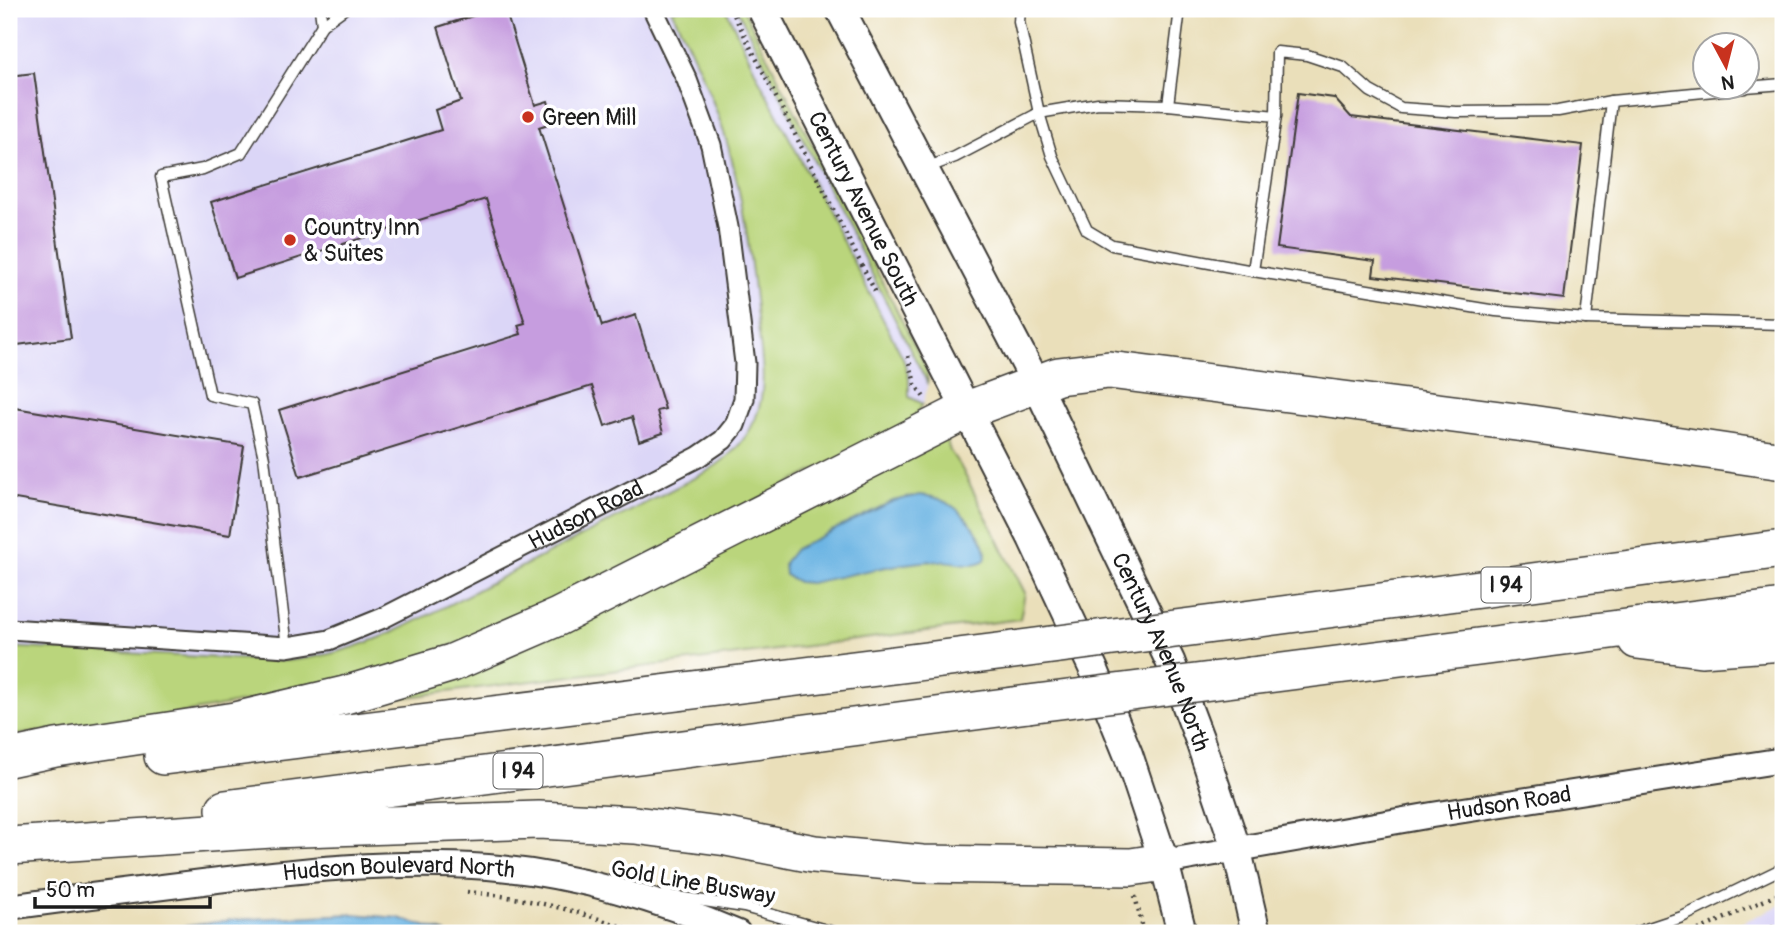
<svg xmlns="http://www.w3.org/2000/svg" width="1792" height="942" viewBox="0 0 1792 942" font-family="Pangolin,sans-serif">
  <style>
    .built { fill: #dbd6f7 }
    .green { fill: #bad57b; stroke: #6b784c; stroke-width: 2 }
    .water { fill: #6bb4e3; stroke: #446880; stroke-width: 2 }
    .building { fill: #c69ddf }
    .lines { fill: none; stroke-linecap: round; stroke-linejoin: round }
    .service-casing { stroke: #3b3934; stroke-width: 13 }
    .minor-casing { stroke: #3b3934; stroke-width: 23 }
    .tertiary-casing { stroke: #3b3934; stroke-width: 28 }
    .secondary-casing { stroke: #3b3934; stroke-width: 32 }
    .motorway-casing { stroke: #3b3934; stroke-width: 40 }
    .path { stroke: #3b3934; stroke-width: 4.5; stroke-dasharray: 2 5; stroke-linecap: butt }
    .service { stroke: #fff; stroke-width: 10 }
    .minor { stroke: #fff; stroke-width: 19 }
    .tertiary { stroke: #fff; stroke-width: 24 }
    .secondary { stroke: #fff; stroke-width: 28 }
    .motorway { stroke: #fff; stroke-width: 37 }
    .motorway-bridge-casing { stroke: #3b3934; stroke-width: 40; stroke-linecap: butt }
    .motorway-bridge { stroke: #fff; stroke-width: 37 }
    .poi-dot { fill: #c8321e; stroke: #fff; stroke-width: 2.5 }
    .labels { text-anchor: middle; stroke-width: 7; stroke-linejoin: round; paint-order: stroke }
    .shield { fill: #fff; stroke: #606060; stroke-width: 2 }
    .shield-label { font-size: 21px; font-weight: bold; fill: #1c1c1c }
    .poi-label { font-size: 23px; fill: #1c1c1c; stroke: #fff; text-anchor: start }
    .street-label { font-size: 23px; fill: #1c1c1c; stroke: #fff }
  </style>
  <rect width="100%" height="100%" fill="#fff"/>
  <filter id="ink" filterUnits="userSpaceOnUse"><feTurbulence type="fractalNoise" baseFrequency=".0143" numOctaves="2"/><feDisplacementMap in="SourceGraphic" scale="14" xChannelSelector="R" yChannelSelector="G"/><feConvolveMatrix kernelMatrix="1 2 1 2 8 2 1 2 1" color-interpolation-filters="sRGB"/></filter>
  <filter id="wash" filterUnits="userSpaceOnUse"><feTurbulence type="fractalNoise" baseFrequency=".00686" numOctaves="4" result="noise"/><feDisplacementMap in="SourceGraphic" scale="28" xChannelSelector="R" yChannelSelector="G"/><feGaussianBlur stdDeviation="1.57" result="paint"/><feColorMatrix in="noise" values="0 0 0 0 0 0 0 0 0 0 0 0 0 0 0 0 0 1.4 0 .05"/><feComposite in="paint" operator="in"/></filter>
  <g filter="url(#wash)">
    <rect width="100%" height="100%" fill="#eadfba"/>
    <!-- built -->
    <g class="built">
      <path d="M9 9H743L925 365 928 382 924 401 918 414 537 613 9 736Z"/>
      <path d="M1783 904V933H1719Z"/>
    </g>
    <!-- green -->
    <g class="green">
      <path d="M671 9H726L759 79 903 358 909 378V397L923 404 913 420 537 613 358 681 172 715 9 736V647L280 661C363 657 429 614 502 577 570 542 638 507 706 472 731 457 751 436 759 408 767 379 760 347 757 318 751 261 744 201 728 146 714 98 693 53 671 9Z"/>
      <path d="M737 9H743L923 362 927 371 928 384Z"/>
      <path d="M946 438 950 451 962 469 1025 593 1020 619 360 703Z"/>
    </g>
    <!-- water -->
    <g class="water">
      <path d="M920 495C947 497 964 512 978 534 983 542 988 550 985 560 972 569 954 560 938 561 896 562 852 575 810 583L798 582 785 575 784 563 795 549 893 501Z"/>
      <path d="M353 914 399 918 447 933H138L232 920Z"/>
    </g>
    <g id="blocks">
      <!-- building -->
      <g class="building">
        <path d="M495 9H505L535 105 548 101 554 122 539 127 602 326 636 315 665 409 657 411 663 433 639 441 632 417 605 426 592 386 300 477 279 410 521 334 518 325 525 323 486 199 235 278 211 202 441 130 435 110 461 101 438 27Z"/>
        <path d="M34 73 71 338 9 346V76Z"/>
        <path d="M1298 93 1334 98 1351 117 1583 145 1564 299 1373 276 1375 261 1277 248Z"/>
        <path d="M9 407 244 446 230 535 9 498Z"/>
      </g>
    </g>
  </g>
  <g filter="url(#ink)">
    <use href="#blocks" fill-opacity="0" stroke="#3b3934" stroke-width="2"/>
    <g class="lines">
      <defs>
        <g id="service">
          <path d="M320 9 322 25"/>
          <path d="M1020 9 1019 22 1039 113 1052 156 1087 230 1112 245 1253 271"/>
          <path d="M1746 87 1783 84"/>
          <path d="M1745 88 1611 101 1558 111 1456 112 1401 108 1370 91 1343 67 1307 55 1277 52 1276 116 1253 271 1496 311 1586 319 1783 324"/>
          <path d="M1168 105 1276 116"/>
          <path d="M926 168 955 157 1039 113 1098 103 1168 105 1180 9"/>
          <path d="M1586 319 1611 101"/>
          <path d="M287 647 264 458 252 404 210 395 161 177 203 169 241 153 322 25 344 9"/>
          <path d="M664 895 744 907 837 933"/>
          <path d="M1634 933 1682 917 1783 868"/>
        </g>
        <g id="minor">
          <path id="s1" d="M9 629 287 647 329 640 383 618 698 457 723 440 735 425 744 399 745 363 728 227 711 145 687 80 653 9"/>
        </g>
        <g id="tertiary">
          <path id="s2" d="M1164 862 1432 815 1783 760"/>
          <path id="s3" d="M9 907C74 898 138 890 203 882 298 870 392 860 488 867 573 874 660 900 738 933"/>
        </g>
        <g id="secondary">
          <path id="s4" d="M762 9 1032 538 1094 670 1128 754 1164 862 1182 933"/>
          <path id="s5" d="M840 9 1036 383 1170 661 1199 738 1237 851 1256 933"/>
        </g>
        <g id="motorway">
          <path d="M1229 622 1783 549"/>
          <path d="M1637 640 1701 648 1783 642"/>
          <path d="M1251 676 1783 608"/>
          <path d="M163 756 1006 651"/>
          <path d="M9 758 56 748 235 721 345 695 452 663 558 617 967 410 1058 376 1109 370 1524 423 1783 461"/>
          <path d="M225 809 1028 704"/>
          <path d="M9 846 272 829 539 820 635 825 727 837 814 854 922 864 1131 867 1164 862"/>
        </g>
      </defs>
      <!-- service casing -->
      <use href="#service" class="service-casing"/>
      <!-- minor casing -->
      <use href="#minor" class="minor-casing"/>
      <!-- tertiary casing -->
      <use href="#tertiary" class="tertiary-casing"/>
      <!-- secondary casing -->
      <use href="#secondary" class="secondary-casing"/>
      <!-- motorway casing -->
      <use href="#motorway" class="motorway-casing"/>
      <!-- path -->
      <g class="path">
        <path d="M731 9 877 295"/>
        <path d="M908 356 915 384 925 399"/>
        <path d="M467 892C526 897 584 912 639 933"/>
        <path d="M1135 896 1144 933"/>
        <path d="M1692 933 1783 892"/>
        <path d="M1759 933 1783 922"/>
      </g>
      <!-- service -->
      <use href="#service" class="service"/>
      <!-- minor -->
      <use href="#minor" class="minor"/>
      <!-- tertiary -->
      <use href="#tertiary" class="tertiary"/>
      <!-- secondary -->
      <use href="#secondary" class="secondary"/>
      <!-- motorway -->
      <use href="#motorway" class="motorway"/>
      <defs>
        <g id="motorway-bridge">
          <path d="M1006 651 1229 622"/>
          <path d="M1028 704 1251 676"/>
        </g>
      </defs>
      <!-- motorway-bridge casing -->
      <use href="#motorway-bridge" class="motorway-bridge-casing"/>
      <!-- motorway-bridge -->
      <use href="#motorway-bridge" class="motorway-bridge"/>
    </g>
  </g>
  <!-- markers -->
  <g class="poi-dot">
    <circle cx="528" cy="117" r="7"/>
    <circle cx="290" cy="240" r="7"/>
  </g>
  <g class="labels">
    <!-- shield labels -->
    <g class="shield">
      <rect x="1481.5" y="567.5" width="49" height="35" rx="5"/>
      <rect x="493.5" y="753.5" width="49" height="35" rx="5"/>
    </g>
    <g class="shield-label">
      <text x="1506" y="592">I 94</text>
      <text x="518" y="778">I 94</text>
    </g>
    <!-- poi labels -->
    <g class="poi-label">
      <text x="542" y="125">Green Mill</text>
      <text x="304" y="235">Country Inn<tspan x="304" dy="26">&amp; Suites</tspan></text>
    </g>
    <!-- street labels -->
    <g class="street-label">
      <text dy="8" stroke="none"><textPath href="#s4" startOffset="224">Century Avenue South</textPath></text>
      <text dy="8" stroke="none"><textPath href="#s1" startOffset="607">Hudson Road</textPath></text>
      <text dy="8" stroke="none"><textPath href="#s5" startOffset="719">Century Avenue North</textPath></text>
      <text dy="8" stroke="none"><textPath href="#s2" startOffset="350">Hudson Road</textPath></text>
      <text dy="8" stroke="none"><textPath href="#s3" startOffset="392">Hudson Boulevard North</textPath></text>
      <text transform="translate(693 882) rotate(10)" y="8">Gold Line Busway</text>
    </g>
  </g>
  <!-- margin -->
  <rect width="1792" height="942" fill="none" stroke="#fff" stroke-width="35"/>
  <!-- north arrow -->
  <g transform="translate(1726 66) rotate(173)"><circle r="33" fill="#ffffff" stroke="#a4a4a4" stroke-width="2"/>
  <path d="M0-5L12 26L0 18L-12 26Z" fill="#c8321e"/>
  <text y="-10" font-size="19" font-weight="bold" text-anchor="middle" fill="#1c1c1c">N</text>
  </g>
  <!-- scale -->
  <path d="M35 897v10h175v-10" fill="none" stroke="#1c1c1c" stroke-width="3.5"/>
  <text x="46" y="897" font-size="21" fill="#1c1c1c" stroke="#ffffff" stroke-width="5" paint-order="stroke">50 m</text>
</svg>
